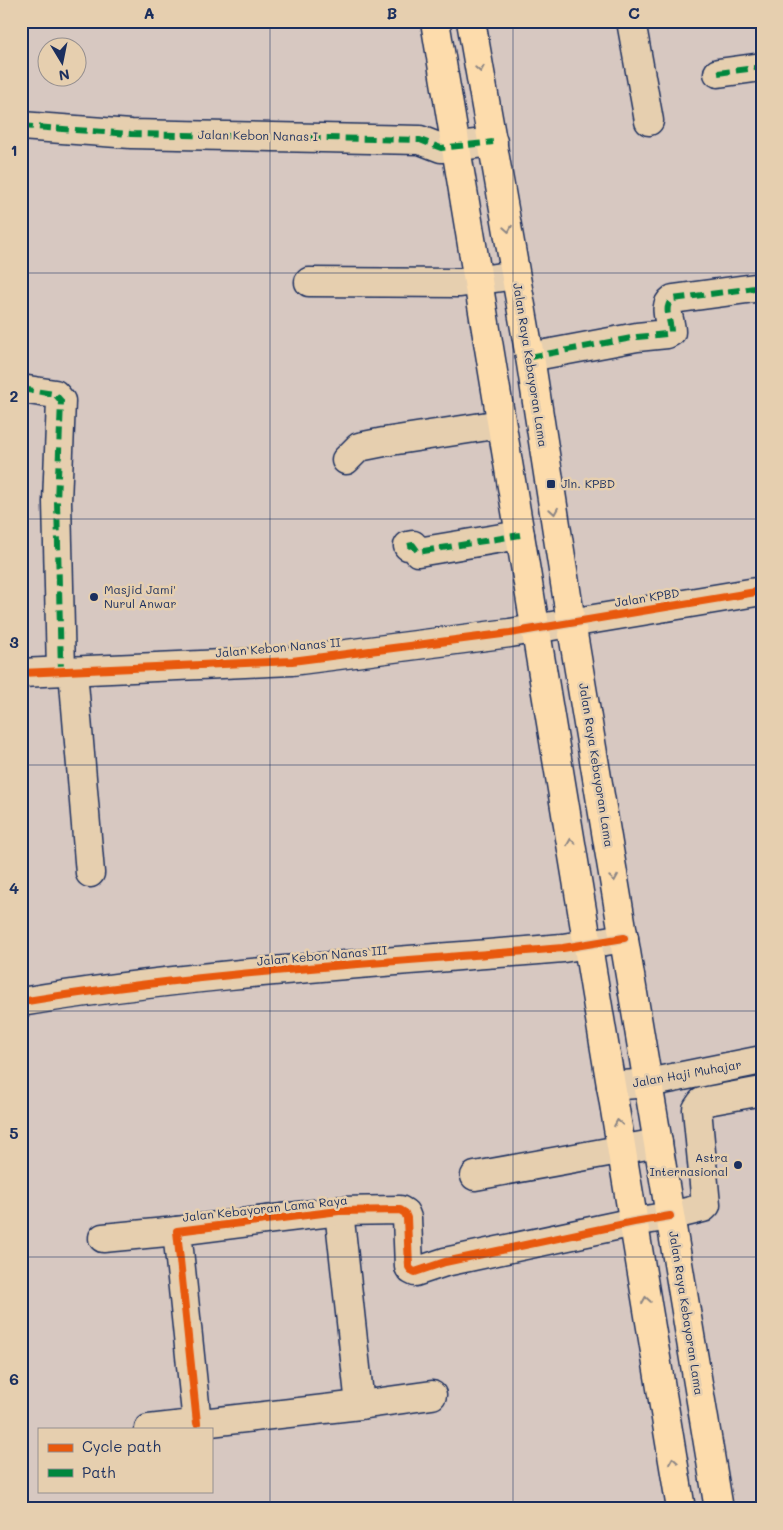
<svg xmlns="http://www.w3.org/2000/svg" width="783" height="1530" viewBox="0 0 783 1530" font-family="Mali,sans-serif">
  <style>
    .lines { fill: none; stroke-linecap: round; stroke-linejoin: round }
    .minor-casing { stroke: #1b2f5e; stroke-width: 31 }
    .major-casing { stroke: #1b2f5e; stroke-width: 31 }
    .minor { stroke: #e6cfaf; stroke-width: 28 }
    .major { stroke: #fddcac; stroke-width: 28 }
    .quiet { stroke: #00873e; stroke-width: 6; stroke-dasharray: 12 6; stroke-linecap: butt }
    .cycleway-casing { stroke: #e6cfaf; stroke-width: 11 }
    .cycleway { stroke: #e8590c; stroke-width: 8 }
    .oneway { stroke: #8c8685 }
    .grid { fill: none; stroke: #1b2f5e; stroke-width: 1; stroke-opacity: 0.55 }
    .poi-dot { fill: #1b2f5e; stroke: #e6cfaf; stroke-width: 2 }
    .labels { text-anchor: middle; stroke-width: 5; stroke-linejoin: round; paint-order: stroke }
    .street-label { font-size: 12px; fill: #1b2f5e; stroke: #e6cfaf }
    .poi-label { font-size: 12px; fill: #1b2f5e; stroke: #e6cfaf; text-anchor: start }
    .neatline { fill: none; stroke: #1b2f5e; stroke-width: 2 }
    .grid-label { font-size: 16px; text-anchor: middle; font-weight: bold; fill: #1b2f5e }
  </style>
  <rect width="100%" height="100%" fill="#d7c8c1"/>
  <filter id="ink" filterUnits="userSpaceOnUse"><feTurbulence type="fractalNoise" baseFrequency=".02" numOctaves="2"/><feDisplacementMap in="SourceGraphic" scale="10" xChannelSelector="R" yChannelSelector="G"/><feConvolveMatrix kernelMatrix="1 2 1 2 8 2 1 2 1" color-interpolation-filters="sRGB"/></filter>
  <g filter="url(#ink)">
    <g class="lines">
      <defs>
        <g id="minor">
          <path d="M631 21 649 121"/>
          <path d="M718 73 762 67"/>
          <path d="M21 126 131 134 420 140 441 148 493 142"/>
          <path d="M309 282 460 283 515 275"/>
          <path d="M530 357 637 337 667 334 671 332C671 320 662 307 673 299L762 287"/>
          <path d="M21 389 55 394 61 401 57 502 61 671"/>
          <path d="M346 460 359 447 384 442 501 424"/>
          <path d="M408 546 413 545 418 552 520 535"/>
          <path d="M73 671 90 873"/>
          <path d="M21 673 292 661 510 633 762 591"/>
          <path d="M21 1002C200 972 382 963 563 948L624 938"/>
          <path d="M611 1086 648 1083 762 1060"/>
          <path d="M475 1176 658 1143"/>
          <path d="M339 1211 360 1405"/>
          <path d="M103 1238 177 1231"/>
          <path d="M197 1423 177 1231 339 1211 400 1210 405 1213 407 1218 409 1267 411 1270 415 1272 445 1262 634 1222 670 1216 703 1208 706 1205 697 1109 702 1102 762 1091"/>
          <path d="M149 1429 360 1405 432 1395"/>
        </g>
        <g id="major">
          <path d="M435 21 681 1509"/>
          <path d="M471 21 530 357 571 622 719 1509"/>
        </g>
      </defs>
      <!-- minor casing -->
      <use href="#minor" class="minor-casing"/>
      <!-- major casing -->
      <use href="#major" class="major-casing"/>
      <!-- minor -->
      <use href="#minor" class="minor"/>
      <!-- major -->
      <use href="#major" class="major"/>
      <!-- quiet -->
      <g class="quiet">
        <path d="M718 73 762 67"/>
        <path d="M21 126 131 134 420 140 441 148 493 142"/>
        <path d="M530 357 637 337 667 334 671 332C671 320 662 307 673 299L762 287"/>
        <path d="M21 389 55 394 61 401 57 502 61 671"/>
        <path d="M408 546 413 545 418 552 520 535"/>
      </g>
      <defs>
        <g id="cycleway">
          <path d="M21 673 292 661 510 633 762 591"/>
          <path d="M21 1002C200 972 382 963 563 948L624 938"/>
          <path d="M197 1423 177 1231 339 1211 400 1210 405 1213 407 1218 409 1267 411 1270 415 1272 445 1262 634 1222 670 1216"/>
        </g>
      </defs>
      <!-- cycleway casing -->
      <use href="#cycleway" class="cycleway-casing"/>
      <!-- cycleway -->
      <use href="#cycleway" class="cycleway"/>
    </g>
    <!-- one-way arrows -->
    <defs><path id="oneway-chevron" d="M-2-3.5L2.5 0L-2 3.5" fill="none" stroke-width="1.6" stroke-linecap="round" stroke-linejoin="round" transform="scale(1.25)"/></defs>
    <g class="oneway">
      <use href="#oneway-chevron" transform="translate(480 69) rotate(80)"/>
      <use href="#oneway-chevron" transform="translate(508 229) rotate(80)"/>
      <use href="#oneway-chevron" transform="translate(554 511) rotate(81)"/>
      <use href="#oneway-chevron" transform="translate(571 842) rotate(-99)"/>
      <use href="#oneway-chevron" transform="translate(614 878) rotate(81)"/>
      <use href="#oneway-chevron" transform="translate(618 1123) rotate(-100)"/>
      <use href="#oneway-chevron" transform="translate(646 1300) rotate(-99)"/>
      <use href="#oneway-chevron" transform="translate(673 1461) rotate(-99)"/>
    </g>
  </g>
  <!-- grid -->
  <path class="grid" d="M270 21V1509M513 21V1509M21 273H762M21 519H762M21 765H762M21 1011H762M21 1257H762"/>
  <!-- markers -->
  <g class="poi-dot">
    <rect x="546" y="479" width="10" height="10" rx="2.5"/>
    <circle cx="94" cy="597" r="5"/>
    <circle cx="738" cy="1165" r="5"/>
  </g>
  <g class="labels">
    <!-- street labels -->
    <g class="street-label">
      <text transform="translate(258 136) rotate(1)" y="4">Jalan Kebon Nanas I</text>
      <text transform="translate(530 365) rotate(81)" y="4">Jalan Raya Kebayoran Lama</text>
      <text transform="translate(647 598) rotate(-9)" y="4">Jalan KPBD</text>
      <text transform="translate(278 648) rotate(-5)" y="4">Jalan Kebon Nanas II</text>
      <text transform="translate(596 765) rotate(81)" y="4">Jalan Raya Kebayoran Lama</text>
      <text transform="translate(322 956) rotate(-5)" y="4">Jalan Kebon Nanas III</text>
      <text transform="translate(687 1074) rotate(-10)" y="4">Jalan Haji Muhajar</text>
      <text transform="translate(265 1209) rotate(-6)" y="4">Jalan Kebayoran Lama Raya</text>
      <text transform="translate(686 1313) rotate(81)" y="4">Jalan Raya Kebayoran Lama</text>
    </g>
    <!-- poi labels -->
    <g class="poi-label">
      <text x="561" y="488">Jln. KPBD</text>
      <text x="104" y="594">Masjid Jami'<tspan x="104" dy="14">Nurul Anwar</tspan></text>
      <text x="728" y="1162" text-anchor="end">Astra<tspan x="728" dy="14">Internasional</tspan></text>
    </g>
  </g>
  <!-- margin -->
  <rect width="783" height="1530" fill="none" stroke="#e6cfaf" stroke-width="55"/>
  <!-- legend -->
  <rect x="38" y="1428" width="175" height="65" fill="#e6cfaf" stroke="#958f8f"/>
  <rect x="48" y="1444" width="25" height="8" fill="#e8590c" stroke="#958f8f"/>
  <text x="82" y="1452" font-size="15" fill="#1b2f5e">Cycle path</text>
  <rect x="48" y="1469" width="25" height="8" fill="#00873e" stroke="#958f8f"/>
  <text x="82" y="1478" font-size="15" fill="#1b2f5e">Path</text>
  <!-- north arrow -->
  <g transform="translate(62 62) rotate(170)"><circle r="24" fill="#e6cfaf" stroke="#958f8f"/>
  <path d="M0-4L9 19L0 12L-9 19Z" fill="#1b2f5e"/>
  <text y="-8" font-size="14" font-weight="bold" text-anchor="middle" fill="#1b2f5e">N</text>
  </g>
  <rect x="28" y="28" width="728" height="1474" class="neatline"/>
  <g class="grid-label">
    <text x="149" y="19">A</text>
    <text x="392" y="19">B</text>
    <text x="634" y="19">C</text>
    <text x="14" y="156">1</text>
    <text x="14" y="402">2</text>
    <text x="14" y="648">3</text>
    <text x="14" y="894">4</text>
    <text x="14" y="1139">5</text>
    <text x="14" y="1385">6</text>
  </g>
</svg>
